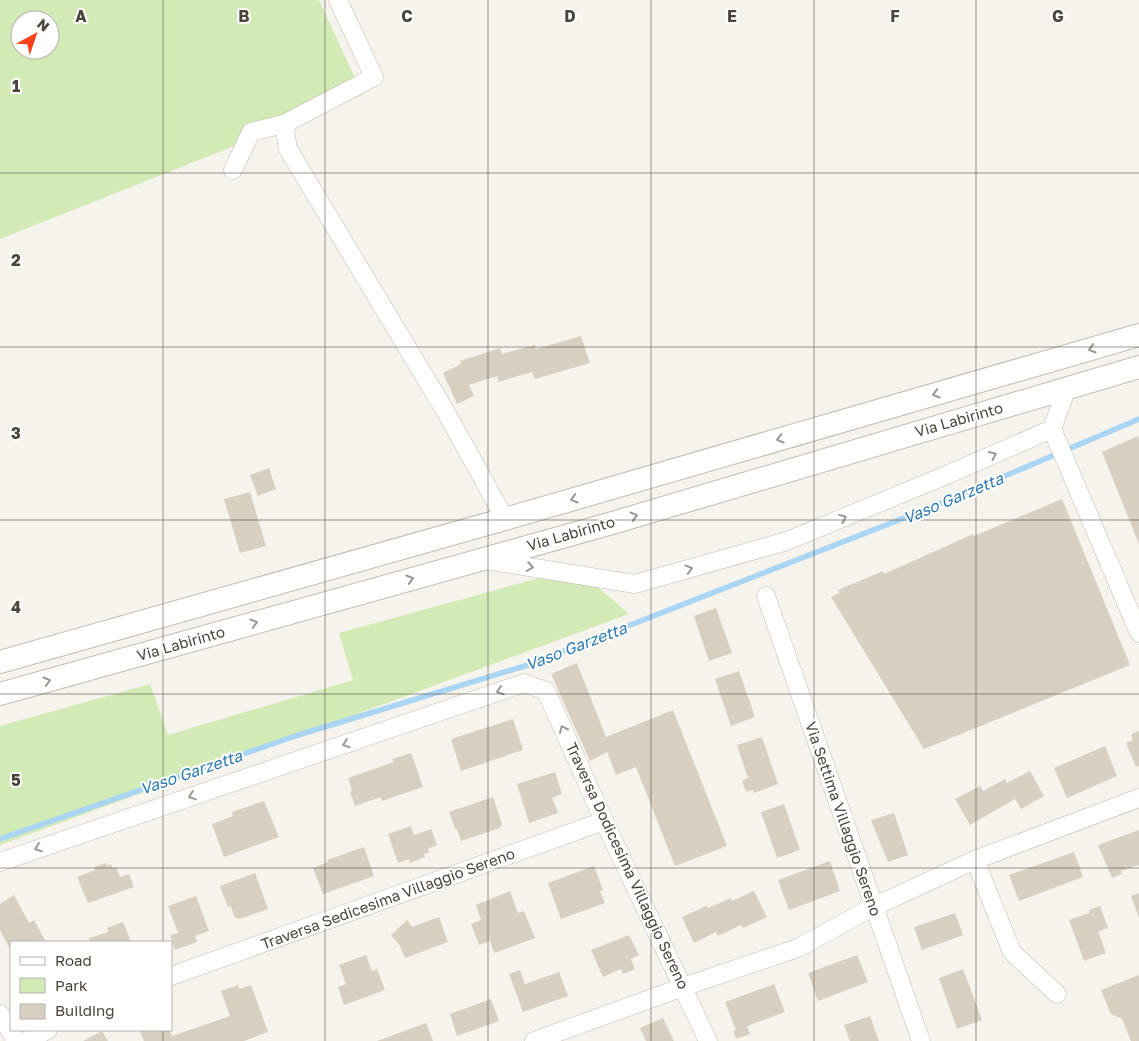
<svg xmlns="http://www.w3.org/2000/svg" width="1139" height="1041" viewBox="0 0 1139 1041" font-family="'Golos Text',sans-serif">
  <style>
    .green { fill: #d2eab5; fill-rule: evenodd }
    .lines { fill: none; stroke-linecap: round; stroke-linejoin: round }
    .stream { stroke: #a9d4f2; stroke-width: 5.5 }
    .building { fill: #d8cfc1 }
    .minor-casing { stroke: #c2bbae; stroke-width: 19 }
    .tertiary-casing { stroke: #c2bbae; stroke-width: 24 }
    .minor { stroke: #fff; stroke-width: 18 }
    .tertiary { stroke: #fff; stroke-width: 22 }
    .oneway { stroke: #9c9892 }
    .grid { fill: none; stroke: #4b4439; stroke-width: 1; stroke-opacity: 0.55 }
    .labels { text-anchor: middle; stroke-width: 4; stroke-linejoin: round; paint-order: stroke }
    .street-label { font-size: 15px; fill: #4b4439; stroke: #fff }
    .water-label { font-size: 16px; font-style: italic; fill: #2e7ab2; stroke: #fff }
    .grid-label { font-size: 16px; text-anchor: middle; font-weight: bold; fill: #4b4439; stroke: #fff; stroke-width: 4; stroke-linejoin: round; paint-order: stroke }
  </style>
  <rect width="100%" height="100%" fill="#f6f3ec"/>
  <!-- green -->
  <g class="green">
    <path d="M0 0H319L363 95 0 239ZM20 20H50V50H20Z"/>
    <path d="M550 575 591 581 629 614 0 845V726L150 684 168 735 353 680 339 633Z"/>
  </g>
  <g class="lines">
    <!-- stream -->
    <path class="stream" d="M0 839 295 736 528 665 927 509 1139 419"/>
  </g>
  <!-- building -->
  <g class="building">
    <path d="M581 336 590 363 535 379 532 372 498 382 497 376 469 385 474 396 457 404 443 373 461 364 460 361 500 348 502 354 535 345 536 349Z"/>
    <path d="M1138 436 1139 440V544L1102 452Z"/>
    <path d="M269 468 276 489 258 496 250 475Z"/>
    <path d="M250 492 266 546 240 553 224 499Z"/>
    <path d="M1062 499 1130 665 924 749 831 597 839 593 838 590 883 571 884 574 973 534 974 536Z"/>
    <path d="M716 608 732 653 709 661 694 616Z"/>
    <path d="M577 663 606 737 673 710 727 846 675 866 636 767 616 775 607 752 590 761 551 674Z"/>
    <path d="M739 671 755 717 731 726 715 679Z"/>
    <path d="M513 719 523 750 461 771 451 739Z"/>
    <path d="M1139 731V766L1136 767 1126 743 1133 740 1131 734Z"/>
    <path d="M762 737 778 784 754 793 753 790 746 792 742 781 748 778 737 745Z"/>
    <path d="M1105 746 1117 776 1067 798 1054 768Z"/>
    <path d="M411 753 423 787 382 801 381 797 355 806 350 792 352 791 348 778 394 762 392 759Z"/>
    <path d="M1030 771 1044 796 1021 809 1015 799 970 825 955 799 980 786 983 791 1005 779 1007 783Z"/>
    <path d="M555 772 562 794 552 798 558 813 529 823 517 784Z"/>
    <path d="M493 797 502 824 500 828 461 841 457 829H455L449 812Z"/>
    <path d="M264 801 279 837 224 857 212 824 233 816 232 812Z"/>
    <path d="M784 804 800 850 777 858 761 812Z"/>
    <path d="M894 813 908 855 888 862 871 820Z"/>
    <path d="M411 826 414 835 431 829 437 845 428 849 429 853 424 854 425 857 410 863 409 859 398 863 388 834Z"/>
    <path d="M1139 830V865L1121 871 1122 874 1112 878 1098 845Z"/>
    <path d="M364 847 374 876 323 894 313 868 328 862 327 860Z"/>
    <path d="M1074 852 1083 877 1019 901 1009 875Z"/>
    <path d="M830 861 840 891 789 910 778 880Z"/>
    <path d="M106 863 107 866 111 864 112 868 116 867 120 877 129 874 134 887 88 903 77 877 95 870 94 867Z"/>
    <path d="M594 866 603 890 600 891 605 903 561 919 548 883Z"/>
    <path d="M255 873 268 909 240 919 234 917 231 906 228 907 220 886Z"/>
    <path d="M510 891 518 913 524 911 535 938 494 953 490 941 479 945 471 924 481 920 476 905Z"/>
    <path d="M754 891 767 917 743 928 741 925 718 936 716 932 694 943 682 917 706 906 708 908 731 898 732 901Z"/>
    <path d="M1139 893V918L1131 896Z"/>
    <path d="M14 895 29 923 34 920 46 942H11V951L0 930V904Z"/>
    <path d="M196 896 209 931 195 936 197 942 175 950 170 935 178 933 168 906Z"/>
    <path d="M1100 906 1108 928 1098 932 1106 953 1084 961 1069 920 1089 913V910Z"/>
    <path d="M955 913 963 935 922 950 914 927Z"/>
    <path d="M439 917 448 942 405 958 400 946 391 935 407 920 412 927Z"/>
    <path d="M123 922 131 942H90L89 938 108 932 107 928Z"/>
    <path d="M629 935 639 955 631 959 635 969 623 974 621 969 603 977 591 950Z"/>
    <path d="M366 955 372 971 377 969 385 990 344 1005 338 987 346 984 339 965Z"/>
    <path d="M857 955 868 982 818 1001 808 973Z"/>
    <path d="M963 969 982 1020 957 1029 939 978Z"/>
    <path d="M520 970 525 984 559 972 568 996 523 1012 509 974Z"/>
    <path d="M1139 975V1041H1131L1122 1019 1111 1014 1101 990Z"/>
    <path d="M774 984 785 1012 747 1026 750 1034 736 1039 733 1031 736 1030 725 1002Z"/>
    <path d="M238 985 239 989 251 985 268 1032 244 1041H144L139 1030H170L172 1036 230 1016 221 991Z"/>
    <path d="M491 999 499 1021 457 1036 450 1014Z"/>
    <path d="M870 1016 879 1041H850L844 1025Z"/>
    <path d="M663 1018 674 1041H646L640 1028Z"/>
    <path d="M426 1023 433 1041H377Z"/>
    <path d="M102 1031 108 1041H83Z"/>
  </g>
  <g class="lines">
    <defs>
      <g id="minor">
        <path d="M338 0 374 77 284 124 288 149 447 414 505 519"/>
        <path d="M233 170 251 132 284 124"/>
        <path d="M1052 429 1067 388"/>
        <path d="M485 560 635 584 787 541 949 474 1052 429 1139 633"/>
        <path d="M766 596 921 1041"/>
        <path d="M975 860 1012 952 1057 994"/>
        <path d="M0 862 524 683 546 691 604 821 708 1041"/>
        <path d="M171 976 604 821"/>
        <path d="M0 1014 16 1041"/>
        <path d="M25 1041 48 1030"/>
        <path d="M534 1041 683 987 798 948 873 907 975 860 1139 798"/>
      </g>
      <g id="tertiary">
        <path d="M0 662 505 519 1139 335"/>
        <path d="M0 694 609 524 1139 367"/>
      </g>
    </defs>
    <!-- minor casing -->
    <use href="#minor" class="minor-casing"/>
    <!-- tertiary casing -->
    <use href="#tertiary" class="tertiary-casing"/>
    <!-- minor -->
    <use href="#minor" class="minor"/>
    <!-- tertiary -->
    <use href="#tertiary" class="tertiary"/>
  </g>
  <!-- one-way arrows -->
  <defs><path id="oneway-chevron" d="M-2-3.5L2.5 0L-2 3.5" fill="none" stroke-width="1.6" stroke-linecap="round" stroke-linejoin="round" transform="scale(1.25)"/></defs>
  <g class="oneway">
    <use href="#oneway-chevron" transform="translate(1092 349) rotate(164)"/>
    <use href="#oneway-chevron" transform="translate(936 394) rotate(164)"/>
    <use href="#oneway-chevron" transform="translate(780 439) rotate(164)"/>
    <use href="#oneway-chevron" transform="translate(993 455) rotate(-24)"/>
    <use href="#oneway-chevron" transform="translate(574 499) rotate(164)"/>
    <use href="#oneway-chevron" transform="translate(634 516) rotate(-16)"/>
    <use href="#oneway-chevron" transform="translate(843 518) rotate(-22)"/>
    <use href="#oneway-chevron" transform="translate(530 567) rotate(9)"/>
    <use href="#oneway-chevron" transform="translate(689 569) rotate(-16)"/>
    <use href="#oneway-chevron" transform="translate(410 579) rotate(-16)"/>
    <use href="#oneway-chevron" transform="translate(254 623) rotate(-16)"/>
    <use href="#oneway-chevron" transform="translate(47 681) rotate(-16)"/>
    <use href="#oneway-chevron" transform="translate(500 691) rotate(161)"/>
    <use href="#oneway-chevron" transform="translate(563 729) rotate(-114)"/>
    <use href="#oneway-chevron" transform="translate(346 744) rotate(161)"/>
    <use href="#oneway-chevron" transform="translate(192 796) rotate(161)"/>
    <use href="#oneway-chevron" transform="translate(38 848) rotate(161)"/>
  </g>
  <!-- grid -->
  <path class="grid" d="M163 0V942M325 0V1041M488 0V1041M651 0V1041M814 0V1041M976 0V1041M0 173H1139M0 347H1139M0 520H1139M0 694H1139M0 868H1139M163 1030V1041"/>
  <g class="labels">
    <!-- street labels -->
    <g class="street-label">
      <text transform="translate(959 420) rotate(-16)" y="5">Via Labirinto</text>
      <text transform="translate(571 534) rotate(-16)" y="5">Via Labirinto</text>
      <text transform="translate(181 644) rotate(-16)" y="5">Via Labirinto</text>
      <text transform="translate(843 819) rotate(71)" y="5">Via Settima Villaggio Sereno</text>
      <text transform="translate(627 866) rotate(65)" y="5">Traversa Dodicesima Villaggio Sereno</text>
      <text transform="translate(388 899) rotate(-20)" y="5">Traversa Sedicesima Villaggio Sereno</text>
    </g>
    <!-- water labels -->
    <g class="water-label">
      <text transform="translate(953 498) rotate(-23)" y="6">Vaso Garzetta</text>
      <text transform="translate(576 646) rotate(-21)" y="6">Vaso Garzetta</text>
      <text transform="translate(191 772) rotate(-19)" y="6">Vaso Garzetta</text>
    </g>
  </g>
  <g class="grid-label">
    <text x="81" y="22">A</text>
    <text x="244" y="22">B</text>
    <text x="407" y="22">C</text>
    <text x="570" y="22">D</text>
    <text x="732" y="22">E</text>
    <text x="895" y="22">F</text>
    <text x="1058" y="22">G</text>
    <text x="16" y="92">1</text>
    <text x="16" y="266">2</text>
    <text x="16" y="439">3</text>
    <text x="16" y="613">4</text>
    <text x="16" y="786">5</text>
  </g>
  <!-- legend -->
  <rect x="10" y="941" width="162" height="90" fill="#ffffff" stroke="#b7b4b0"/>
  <rect x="20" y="957" width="25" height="8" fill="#ffffff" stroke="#b7b4b0"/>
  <text x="55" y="966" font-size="15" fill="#4b4439">Road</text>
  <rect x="20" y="978" width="25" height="15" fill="#d2eab5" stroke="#b7b4b0"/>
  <text x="55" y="991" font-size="15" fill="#4b4439">Park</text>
  <rect x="20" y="1004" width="25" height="15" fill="#d8cfc1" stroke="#b7b4b0"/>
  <text x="55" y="1016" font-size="15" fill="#4b4439">Building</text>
  <!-- north arrow -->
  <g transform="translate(35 35) rotate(40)"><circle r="24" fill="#ffffff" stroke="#b7b4b0"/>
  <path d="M0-4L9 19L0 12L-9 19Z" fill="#fc3f1d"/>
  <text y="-8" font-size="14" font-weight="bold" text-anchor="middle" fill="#4b4439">N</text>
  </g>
</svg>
